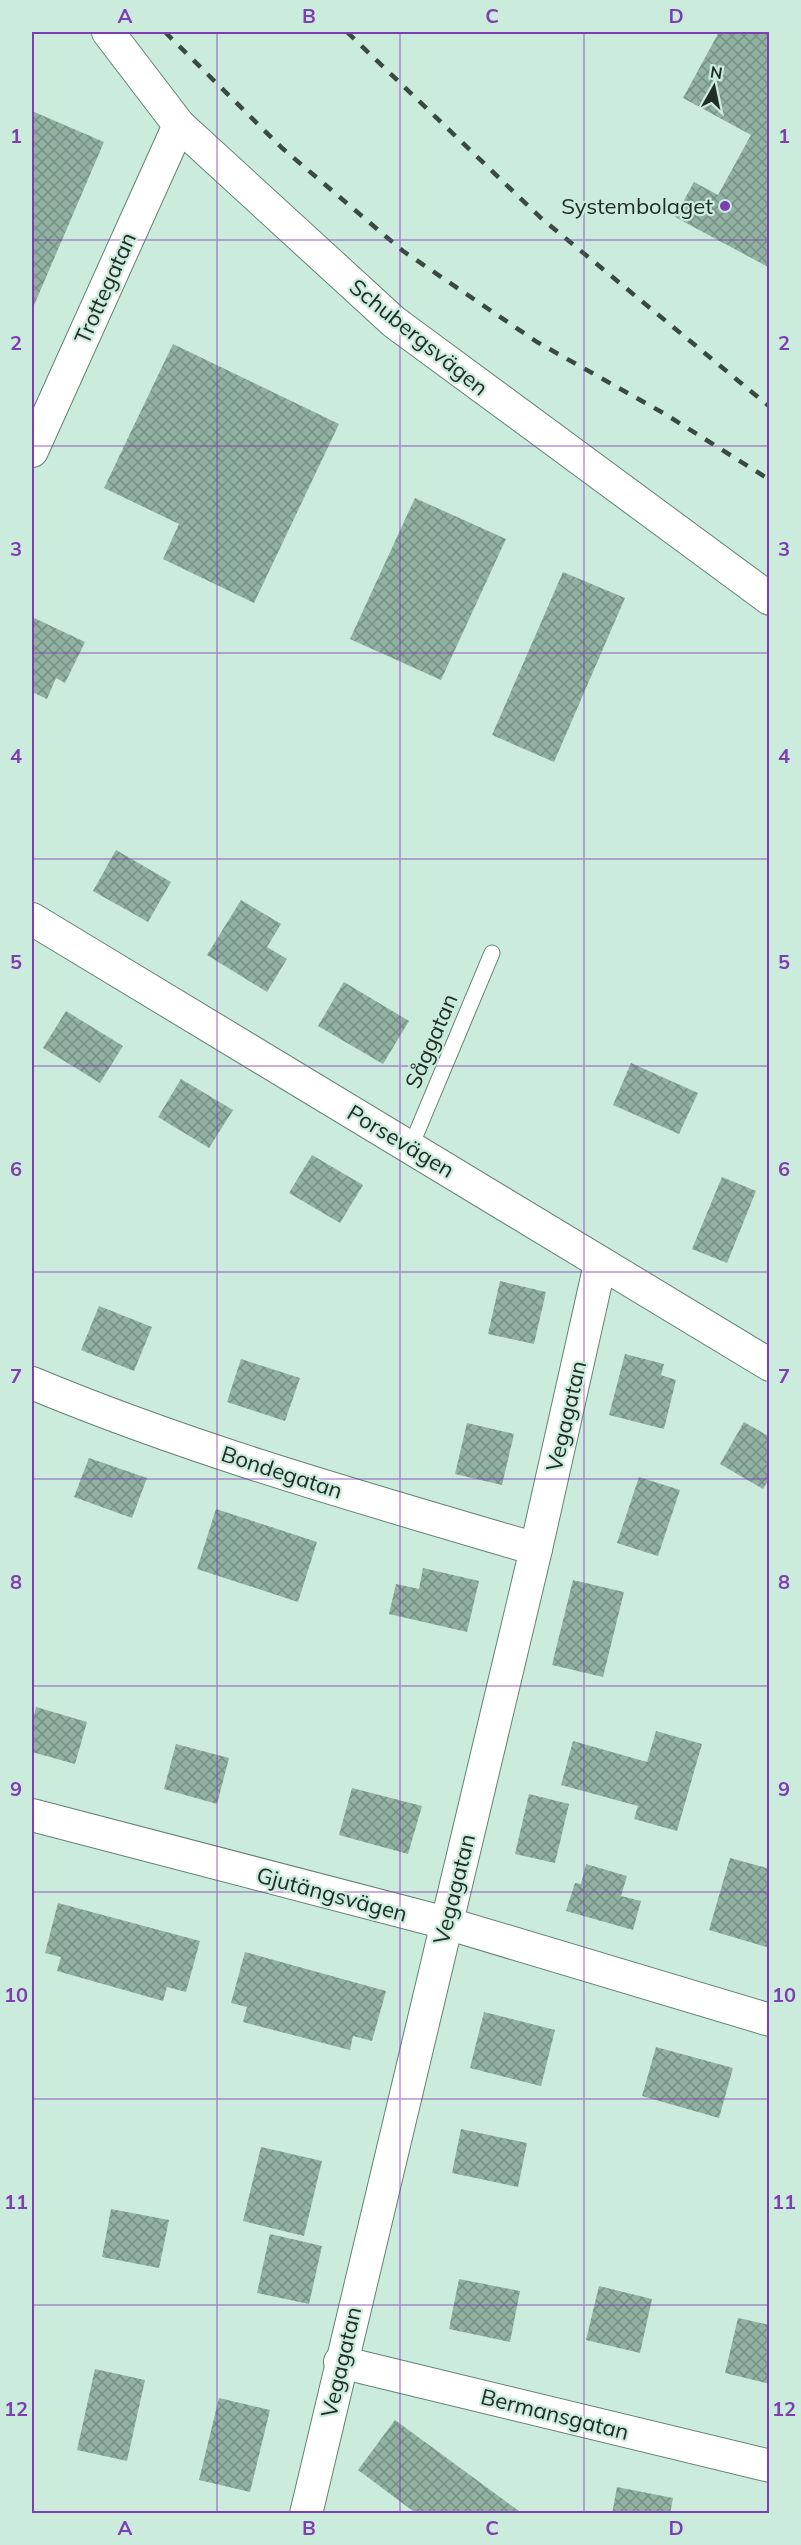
<svg xmlns="http://www.w3.org/2000/svg" width="801" height="2545" viewBox="0 0 801 2545" font-family="Mulish,sans-serif">
  <style>
    .building { fill: url(#building-cross-hatch) }
    .lines { fill: none; stroke-linecap: round; stroke-linejoin: round }
    .service-casing { stroke: #638274; stroke-width: 17 }
    .minor-casing { stroke: #638274; stroke-width: 34 }
    .service { stroke: #fff; stroke-width: 15 }
    .minor { stroke: #fff; stroke-width: 32 }
    .rail { stroke: #3a4a43; stroke-width: 4.5; stroke-dasharray: 10 10; stroke-linecap: butt }
    .grid { fill: none; stroke: #7e3db2; stroke-width: 1.5; stroke-opacity: 0.55 }
    .poi-dot { fill: #7e3db2; stroke: #cbecdc; stroke-width: 2 }
    .labels { text-anchor: middle; stroke-width: 4.5; stroke-linejoin: round; paint-order: stroke }
    .poi-label { font-size: 22px; fill: #202d27; stroke: #cbecdc; text-anchor: end }
    .street-label { font-size: 22px; fill: #202d27; stroke: #cbecdc }
    .neatline { fill: none; stroke: #7e3db2; stroke-width: 2 }
    .grid-label { font-size: 20px; text-anchor: middle; font-weight: bold; fill: #7e3db2 }
  </style>
  <defs>
    <pattern id="building-cross-hatch" width="8" height="8" patternUnits="userSpaceOnUse" patternTransform="scale(1.5)"><rect width="8" height="8" fill="#91b1a2"/><path d="M0 0l8 8M0 8l8-8" fill="none" stroke="#769084"/></pattern>
  </defs>
  <rect width="100%" height="100%" fill="#cbecdc"/>
  <!-- building -->
  <g class="building">
    <path d="M719 32H770V268L675 217 694 182 718 195 751 135 683 98Z"/>
    <path d="M32 111 104 142 32 310Z"/>
    <path d="M173 344 339 424 254 603 163 559 179 524 104 488Z"/>
    <path d="M415 498 506 539 441 680 350 639Z"/>
    <path d="M563 572 625 598 554 762 492 735Z"/>
    <path d="M32 617 85 642 65 683 56 678 47 699 32 692Z"/>
    <path d="M116 850 171 882 148 922 93 891Z"/>
    <path d="M241 900 281 924 267 947 287 959 267 992 207 955Z"/>
    <path d="M344 982 409 1021 383 1064 318 1026Z"/>
    <path d="M66 1011 123 1046 100 1083 43 1048Z"/>
    <path d="M631 1063 698 1093 679 1134 613 1105Z"/>
    <path d="M181 1079 233 1110 209 1148 158 1117Z"/>
    <path d="M312 1155 363 1185 340 1223 289 1193Z"/>
    <path d="M722 1177 756 1191 727 1263 692 1249Z"/>
    <path d="M500 1281 546 1292 534 1344 488 1334Z"/>
    <path d="M99 1306 152 1327 134 1371 81 1350Z"/>
    <path d="M625 1354 664 1364 661 1375 676 1380 664 1429 609 1415Z"/>
    <path d="M241 1359 300 1378 285 1421 227 1402Z"/>
    <path d="M744 1422 770 1437V1478L763 1489 720 1464Z"/>
    <path d="M467 1423 514 1434 502 1485 455 1474Z"/>
    <path d="M89 1458 147 1478 132 1518 74 1497Z"/>
    <path d="M639 1477 680 1490 658 1556 617 1543Z"/>
    <path d="M216 1509 317 1542 298 1602 197 1569Z"/>
    <path d="M423 1568 479 1581 467 1632 389 1614 396 1584 419 1589Z"/>
    <path d="M573 1580 624 1592 603 1677 552 1665Z"/>
    <path d="M36 1707 87 1722 75 1764 32 1752V1724Z"/>
    <path d="M656 1731 702 1744 677 1831 634 1819 638 1806 561 1785 573 1741 647 1762Z"/>
    <path d="M176 1744 229 1758 217 1804 164 1789Z"/>
    <path d="M352 1788 422 1806 408 1854 339 1835Z"/>
    <path d="M529 1794 569 1804 555 1863 515 1854Z"/>
    <path d="M730 1858 770 1869V1948L709 1930Z"/>
    <path d="M586 1864 627 1876 621 1896 641 1901 633 1930 566 1911 575 1883 581 1884Z"/>
    <path d="M58 1903 200 1941 186 1992 167 1987 163 2001 57 1971 61 1957 45 1953Z"/>
    <path d="M245 1952 386 1991 372 2041 353 2036 350 2050 243 2022 247 2007 231 2003Z"/>
    <path d="M484 2012 555 2030 541 2086 470 2068Z"/>
    <path d="M656 2047 733 2068 719 2118 642 2096Z"/>
    <path d="M461 2129 527 2143 518 2187 452 2173Z"/>
    <path d="M261 2147 322 2161 304 2236 243 2221Z"/>
    <path d="M111 2209 169 2220 159 2268 102 2257Z"/>
    <path d="M270 2234 322 2246 309 2304 257 2293Z"/>
    <path d="M459 2279 520 2291 510 2342 449 2329Z"/>
    <path d="M599 2286 652 2299 640 2353 586 2340Z"/>
    <path d="M738 2318 770 2325V2384L725 2373Z"/>
    <path d="M95 2369 145 2380 127 2461 77 2450Z"/>
    <path d="M219 2398 270 2410 250 2492 199 2480Z"/>
    <path d="M395 2420 523 2514H417L358 2470Z"/>
    <path d="M617 2487 673 2498 670 2514H612Z"/>
  </g>
  <g class="lines">
    <defs>
      <path id="service" d="M411 1146 492 953"/>
      <g id="minor">
        <path d="M108 32 179 125 394 322 770 599"/>
        <path d="M32 451 179 125"/>
        <path d="M32 919 770 1365"/>
        <path d="M32 1383C195 1451 366 1499 536 1549"/>
        <path d="M32 1815 446 1923 770 2020"/>
        <path d="M340 2362 770 2466"/>
        <path d="M306 2514 536 1549 600 1264"/>
      </g>
    </defs>
    <!-- service casing -->
    <use href="#service" class="service-casing"/>
    <!-- minor casing -->
    <use href="#minor" class="minor-casing"/>
    <!-- service -->
    <use href="#service" class="service"/>
    <!-- minor -->
    <use href="#minor" class="minor"/>
    <!-- rail -->
    <g class="rail">
      <path d="M165 32 282 148 403 251 537 342 665 414 770 480"/>
      <path d="M347 32 541 218 770 407"/>
    </g>
  </g>
  <!-- grid -->
  <path class="grid" d="M217 32V2514M400 32V2514M584 32V2514M32 240H770M32 446H770M32 653H770M32 859H770M32 1066H770M32 1272H770M32 1479H770M32 1686H770M32 1892H770M32 2099H770M32 2305H770"/>
  <!-- markers -->
  <circle class="poi-dot" cx="725" cy="206" r="6"/>
  <g class="labels">
    <!-- poi labels -->
    <g class="poi-label">
      <text x="713" y="214">Systembolaget</text>
    </g>
    <!-- street labels -->
    <g class="street-label">
      <text transform="translate(105 288) rotate(-66)" y="8">Trottegatan</text>
      <text transform="translate(419 337) rotate(39)" y="8">Schubergsvägen</text>
      <text transform="translate(431 1041) rotate(-67)" y="8">Såggatan</text>
      <text transform="translate(401 1141) rotate(31)" y="8">Porsevägen</text>
      <text transform="translate(566 1416) rotate(-77)" y="8">Vegagatan</text>
      <text transform="translate(282 1472) rotate(18)" y="8">Bondegatan</text>
      <text transform="translate(454 1889) rotate(-76)" y="8">Vegagatan</text>
      <text transform="translate(332 1894) rotate(15)" y="8">Gjutängsvägen</text>
      <text transform="translate(341 2362) rotate(-77)" y="8">Vegagatan</text>
      <text transform="translate(555 2414) rotate(14)" y="8">Bermansgatan</text>
    </g>
  </g>
  <!-- border -->
  <rect width="801" height="2545" fill="none" stroke="#cbecdc" stroke-width="66"/>
  <!-- north arrow -->
  <g transform="translate(714 87) rotate(9)" stroke="#cbecdc" stroke-width="4.5" paint-order="stroke">
  <path d="M0-4.5L10 22L0 15L-10 22Z" fill="#202d27"/>
  <text y="-9" font-size="16" font-weight="bold" text-anchor="middle" fill="#202d27">N</text>
  </g>
  <rect x="33" y="33" width="735" height="2479" class="neatline"/>
  <g class="grid-label">
    <text x="125" y="23">A</text>
    <text x="309" y="23">B</text>
    <text x="492" y="23">C</text>
    <text x="676" y="23">D</text>
    <text x="16" y="143">1</text>
    <text x="784" y="143">1</text>
    <text x="16" y="350">2</text>
    <text x="784" y="350">2</text>
    <text x="16" y="556">3</text>
    <text x="784" y="556">3</text>
    <text x="16" y="763">4</text>
    <text x="784" y="763">4</text>
    <text x="16" y="969">5</text>
    <text x="784" y="969">5</text>
    <text x="16" y="1176">6</text>
    <text x="784" y="1176">6</text>
    <text x="16" y="1383">7</text>
    <text x="784" y="1383">7</text>
    <text x="16" y="1589">8</text>
    <text x="784" y="1589">8</text>
    <text x="16" y="1796">9</text>
    <text x="784" y="1796">9</text>
    <text x="16" y="2002">10</text>
    <text x="784" y="2002">10</text>
    <text x="16" y="2209">11</text>
    <text x="784" y="2209">11</text>
    <text x="16" y="2416">12</text>
    <text x="784" y="2416">12</text>
    <text x="125" y="2535">A</text>
    <text x="309" y="2535">B</text>
    <text x="492" y="2535">C</text>
    <text x="676" y="2535">D</text>
  </g>
</svg>
